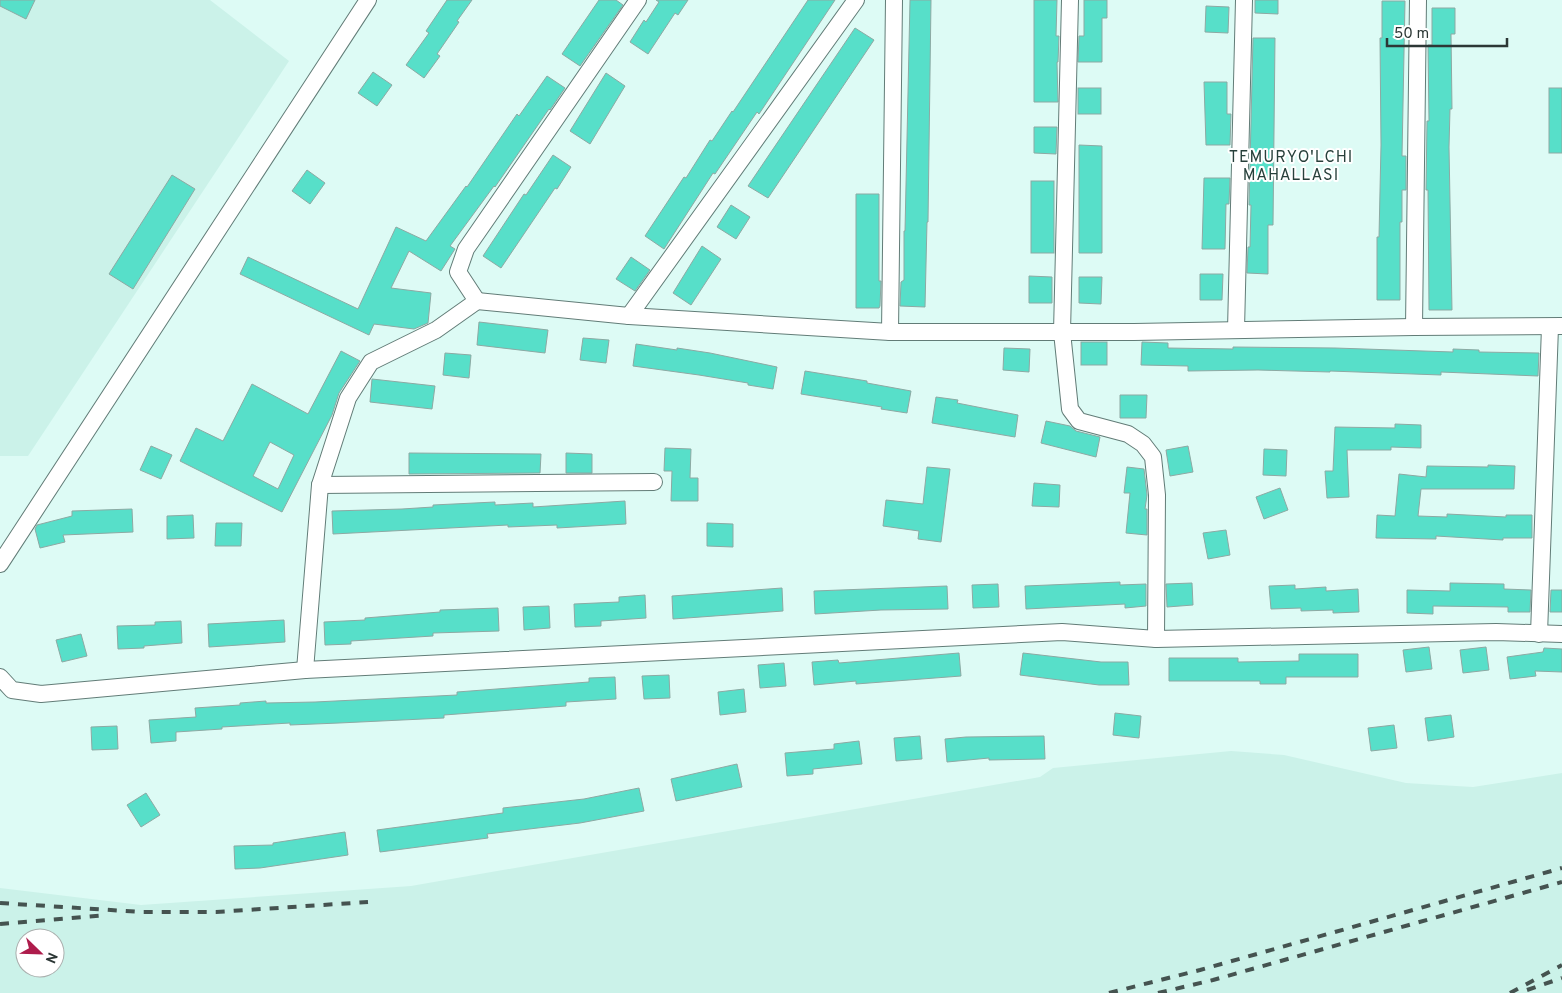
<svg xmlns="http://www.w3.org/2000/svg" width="1562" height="993" viewBox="0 0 1562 993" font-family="Overpass,sans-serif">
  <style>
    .built { fill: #cbf2e9; fill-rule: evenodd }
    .building { fill: #57dfc9; stroke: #8da9a3; fill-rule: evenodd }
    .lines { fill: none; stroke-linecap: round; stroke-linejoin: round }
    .minor-casing { stroke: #627c77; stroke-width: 18 }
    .minor { stroke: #fff; stroke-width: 16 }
    .rail { stroke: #455350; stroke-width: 4; stroke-dasharray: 9 9; stroke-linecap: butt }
    .labels { text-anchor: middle; stroke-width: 4; stroke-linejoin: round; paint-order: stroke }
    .neighbourhood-label { font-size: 16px; letter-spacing: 1px; fill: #27403b; stroke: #fff }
  </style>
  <rect width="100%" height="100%" fill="#ddfbf5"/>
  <!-- built -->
  <g class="built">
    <path d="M0 0H210L289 61 28 456H0Z"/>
    <path d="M1231 751 1284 755 1406 783 1473 787 1562 773V993H0V888L141 905 411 886 1040 777 1053 768ZM25 938H55V968H25Z"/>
  </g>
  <!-- building -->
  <g class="building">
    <path d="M0 0H35L26 19 0 6Z"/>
    <path d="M447 0H472L457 21 459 22 437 54 440 56 424 78 406 65 429 33 426 31Z"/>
    <path d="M599 0H616L623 5 580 66 562 54Z"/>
    <path d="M656 0H688L678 15 675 13 648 54 630 42 644 20 646 22 659 2Z"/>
    <path d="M808 0H835L759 114 757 112 715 174 713 173 664 249 645 236 684 177 686 178 710 140 712 141 732 111 733 112Z"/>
    <path d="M910 0H931L928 222H927L925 307 900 306 901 282 904 280V231H905Z"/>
    <path d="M1034 0H1057L1056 36H1059L1058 62H1057L1058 102H1034Z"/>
    <path d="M1084 0H1107V18H1102V62H1078L1079 36H1084Z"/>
    <path d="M1255 0H1278V14L1255 13Z"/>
    <path d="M1382 1H1405L1402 156H1406V190H1402V222H1400V300H1377V237H1379L1381 145 1380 38H1382Z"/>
    <path d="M1206 6 1229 7 1228 33 1205 32Z"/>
    <path d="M1432 8H1455V34H1451L1452 109H1450L1449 147 1452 310H1429L1428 190H1426L1427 121H1429L1428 45H1432Z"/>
    <path d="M855 28 874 40 768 198 748 186Z"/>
    <path d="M1253 38H1275L1273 225H1268V274L1247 273 1248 247H1250L1251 205H1249Z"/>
    <path d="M373 72 392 85 377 106 358 93Z"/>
    <path d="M606 73 625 86 590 144 570 131Z"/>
    <path d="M547 76 565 88 550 110 549 109 495 187 494 186 450 246 455 249 441 271 409 251 391 288 431 293 428 323 414 329 374 324 369 335 240 274 248 257 358 309 396 227 426 241 466 186 467 187 517 114 519 116Z"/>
    <path d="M1204 82H1227V114H1231L1230 145H1206Z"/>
    <rect x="1078" y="88" width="23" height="26"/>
    <rect x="1549" y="88" width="13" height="65"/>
    <path d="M1034 127H1057L1056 154 1034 153Z"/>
    <path d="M1079 145 1102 146V253H1079Z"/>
    <path d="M553 155 571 167 557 189 555 188 501 268 483 256 524 194 526 195Z"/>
    <path d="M307 170 325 183 310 204 292 191Z"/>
    <path d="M172 175 195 189 133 289 109 274Z"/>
    <path d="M1204 178H1230L1229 204H1226L1225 249H1202Z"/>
    <rect x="1031" y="181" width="23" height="72"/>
    <path d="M856 194H879V281H881L880 306 879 308H856Z"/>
    <path d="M731 205 750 217 736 239 717 227Z"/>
    <path d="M702 246 721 259 691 305 673 293Z"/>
    <path d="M631 257 650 270 635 291 616 279Z"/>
    <path d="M1200 274H1223L1222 300H1200Z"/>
    <path d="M1029 276 1052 277V303H1029Z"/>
    <path d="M1079 277H1102L1101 304 1079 303Z"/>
    <path d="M479 322 548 330 545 353 477 345Z"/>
    <path d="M583 338 609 340 606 363 580 360Z"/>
    <rect x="1081" y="342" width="26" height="23"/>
    <path d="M1142 342 1168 343V348L1233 349V347L1335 348 1453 352V349L1479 350V352L1539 353 1538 376 1441 372V375L1330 371V372L1258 370 1188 371V366L1141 365Z"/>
    <path d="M636 344 677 350V348L710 353 777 367 773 389 748 385V383L699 375 633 366Z"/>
    <path d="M1004 348 1030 349 1029 372 1003 370Z"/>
    <path d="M341 351 360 361 339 393 332 415 282 512 180 461 196 428 223 441 252 384 308 414ZM270 442 294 455 278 489 253 476Z"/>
    <path d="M445 353 471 355 469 378 443 375Z"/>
    <path d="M805 371 867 381V383L911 391 907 413 881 409 882 407 801 394Z"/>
    <path d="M372 379 435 386 432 409 370 402Z"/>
    <path d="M1120 395H1147L1146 418H1120Z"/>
    <path d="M936 397 958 400 957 403 1018 415 1015 437 932 423Z"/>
    <path d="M1046 421 1070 426 1076 431 1100 437 1096 457 1041 443Z"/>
    <path d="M1395 424 1421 425V448L1391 447V450H1347L1349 497 1327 498 1325 471H1333L1335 427 1395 428Z"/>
    <path d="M151 446 172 455 161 479 140 470Z"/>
    <path d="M1188 446 1193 472 1170 476 1166 450Z"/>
    <path d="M665 448 691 449 690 478H698V501H671L672 471H664Z"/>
    <path d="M1264 449 1287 450 1286 476 1263 475Z"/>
    <path d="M409 453 541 454 540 473 409 474Z"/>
    <path d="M566 453 592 454V473H566Z"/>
    <path d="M1488 465 1515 466 1514 489H1421L1418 516 1447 517V514L1506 517V515H1532V538H1503V540L1436 536V539L1376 538 1377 515 1395 516 1399 474 1426 477 1427 466 1488 467Z"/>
    <path d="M927 467 950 469 941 542 918 539 919 531 883 526 886 500 923 504Z"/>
    <path d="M1127 467 1144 469 1147 495 1145 509H1147V535L1126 533 1130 493H1124Z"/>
    <path d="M1034 483 1060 485 1059 507 1032 506Z"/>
    <path d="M1280 488 1288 510 1264 519 1256 497Z"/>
    <path d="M625 501 626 524 557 528V525L508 527V525L333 534 332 511 402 509 433 507V505L495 502V505L533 503V507Z"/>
    <path d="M132 509 133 532 63 535 65 542 40 548 35 529 37 525 72 516V511Z"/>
    <path d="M193 515 194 538 167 539V516Z"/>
    <path d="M216 523H242L241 546H215Z"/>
    <path d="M707 523 733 524V547L707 546Z"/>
    <path d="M1226 530 1230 555 1208 559 1203 533Z"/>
    <path d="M1120 582V585L1146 584V606L1125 608V604L1026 609 1025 586Z"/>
    <path d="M1192 583 1193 605 1167 607 1166 584Z"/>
    <path d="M1450 583 1504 584V589L1531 590 1530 612H1508V607L1433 606V614L1407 613V590L1450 591Z"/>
    <path d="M998 584 999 607 973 608 972 585Z"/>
    <path d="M1295 585V589L1326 587V591L1358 589 1359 612 1333 613V610L1301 611V608L1271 609 1269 586Z"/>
    <path d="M947 586 948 609 881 610 815 614 814 591Z"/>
    <path d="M782 588 783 611 673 619 672 596Z"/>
    <path d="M1551 590H1562V612H1550Z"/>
    <path d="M645 595 646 618 601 621V626L575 627 574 604 619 602V597Z"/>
    <path d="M549 606 550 628 524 630 523 607Z"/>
    <path d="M498 608 499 631 433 633V636L351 641V644L325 645 324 622 365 620V618L440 612V610Z"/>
    <path d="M284 620 285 642 209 647 208 624Z"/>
    <path d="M181 621 182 643 144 646V648L118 649 117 626 155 625V622Z"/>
    <path d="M81 634 87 656 62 662 56 640Z"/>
    <path d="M1429 647 1432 669 1406 672 1403 650Z"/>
    <path d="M1486 647 1489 670 1463 673 1460 650Z"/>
    <path d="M1544 648 1562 649V672L1535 671 1536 676 1510 679 1507 657 1543 652Z"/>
    <path d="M959 653 961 676 856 684V681L814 685 812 662 838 660 839 663Z"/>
    <path d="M1023 653 1101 662H1128L1129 685H1099L1020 675Z"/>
    <path d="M1299 654H1358V677H1286V684H1260V681H1169V658H1238V662L1299 661Z"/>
    <path d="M784 663 786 686 760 688 758 665Z"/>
    <path d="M669 675 670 698 644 699 642 676Z"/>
    <path d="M615 677 616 699 566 702V706L444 715V718L339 723 290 725V723L222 727V729L176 732V741L151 743 149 720 196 717 195 708 240 705V703L266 701V703L315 702 457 695V692L589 682V678Z"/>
    <path d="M744 689 746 712 720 715 718 692Z"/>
    <path d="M1115 713 1141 716 1139 738 1113 735Z"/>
    <path d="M1451 715 1454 737 1428 741 1425 718Z"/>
    <path d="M1394 725 1397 748 1371 751 1368 728Z"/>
    <path d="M117 726 118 749 92 750 91 727Z"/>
    <path d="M920 736 922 759 896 761 894 738Z"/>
    <path d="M1044 736 1045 759 989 760V758L947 762 945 739 966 737Z"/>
    <path d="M859 741 862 764 813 769V774L787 776 785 753 834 749V744Z"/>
    <path d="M737 764 742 787 676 801 671 779Z"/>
    <path d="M639 788 644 811 580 823 487 834 488 838 380 852 377 830 503 813V808L584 799Z"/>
    <path d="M146 793 160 815 141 827 127 805Z"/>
    <path d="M345 832 348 855 260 868 235 869 234 846 273 845V843Z"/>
  </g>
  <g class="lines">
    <defs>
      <g id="minor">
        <path d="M1070 0 1062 332 1070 409 1079 421 1128 434 1143 444 1153 457 1157 495 1156 639"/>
        <path d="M477 301 629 316 890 332H1134L1414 327 1562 326"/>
        <path d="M629 316 856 0"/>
        <path d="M1414 327 1418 0"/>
        <path d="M1236 330 1244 0"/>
        <path d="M890 332 894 0"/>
        <path d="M320 485 654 482"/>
        <path d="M0 564 368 0"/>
        <path d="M1539 634 1550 327"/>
        <path d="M305 670 320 485 348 398 371 362 436 330 477 301 458 272 466 249 638 0"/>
        <path d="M0 677 12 690 41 694 305 670 1062 632 1156 639 1496 632 1562 634"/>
      </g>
    </defs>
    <!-- minor casing -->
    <use href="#minor" class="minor-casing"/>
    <!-- minor -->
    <use href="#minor" class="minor"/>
    <!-- rail -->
    <g class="rail">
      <path d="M0 903 142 912H216L368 902"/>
      <path d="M0 924 107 915"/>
      <path d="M1527 990 1562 978"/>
      <path d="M1109 993 1200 970 1562 868"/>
      <path d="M1158 993 1213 980 1562 882"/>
      <path d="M1510 993 1562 965"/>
    </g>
  </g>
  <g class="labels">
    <!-- neighbourhood labels -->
    <g class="neighbourhood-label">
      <text x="1291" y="162">TEMURYO'LCHI<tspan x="1291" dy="18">MAHALLASI</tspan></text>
    </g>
  </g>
  <!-- north arrow -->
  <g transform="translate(40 953) rotate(113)"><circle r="24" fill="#ffffff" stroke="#abafae"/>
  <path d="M0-4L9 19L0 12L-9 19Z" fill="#ae1c4c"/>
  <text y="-8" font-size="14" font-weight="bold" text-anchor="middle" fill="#2c3735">N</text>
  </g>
  <!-- scale -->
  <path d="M1387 38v8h120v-8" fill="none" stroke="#2c3735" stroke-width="2.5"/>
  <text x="1394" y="38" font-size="15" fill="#2c3735" stroke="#ffffff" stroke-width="4" paint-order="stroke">50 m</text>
</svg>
